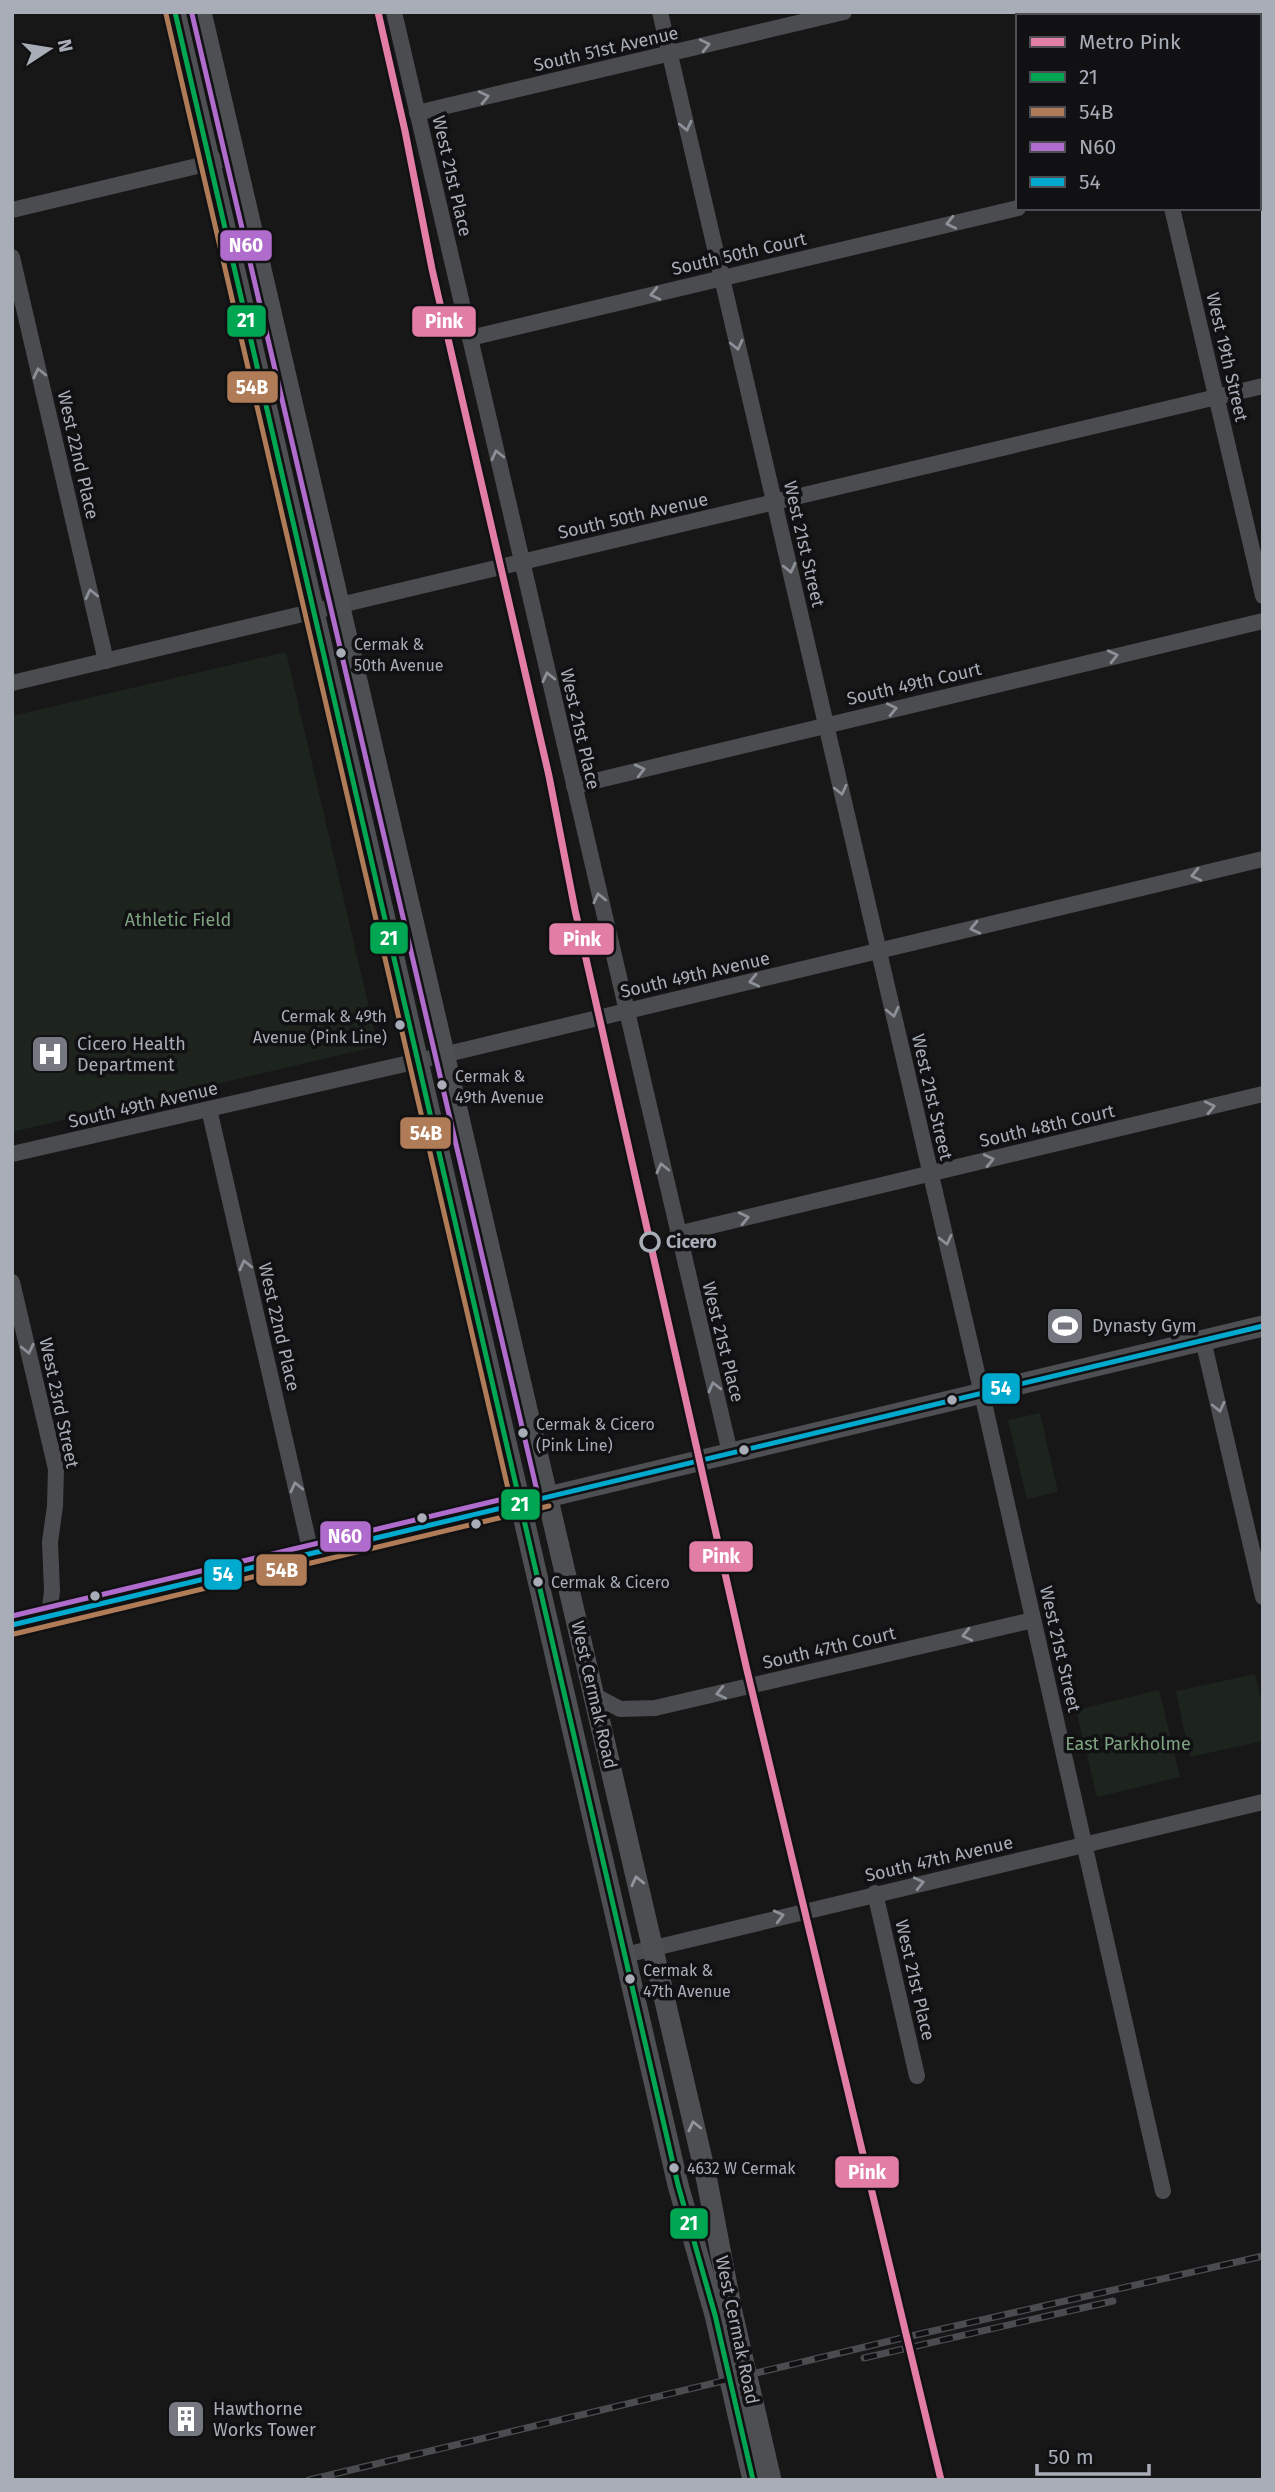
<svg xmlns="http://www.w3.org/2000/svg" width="1275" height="2492" viewBox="0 0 1275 2492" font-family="'Fira Sans',sans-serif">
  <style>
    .green { fill: #1d241e }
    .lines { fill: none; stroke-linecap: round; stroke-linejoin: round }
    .minor { stroke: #4b4c50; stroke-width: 16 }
    .major { stroke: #4d4f52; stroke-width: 21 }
    .rail-casing { stroke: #4b4c4f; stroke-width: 7 }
    .rail { stroke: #111113; stroke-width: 4.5; stroke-dasharray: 13; stroke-linecap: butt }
    .bus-1-casing { stroke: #111113; stroke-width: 10 }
    .bus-2-casing { stroke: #111113; stroke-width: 10 }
    .bus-3-casing { stroke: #111113; stroke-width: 10 }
    .bus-4-casing { stroke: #111113; stroke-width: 10 }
    .bus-1 { stroke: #00a651; stroke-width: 5 }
    .bus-2 { stroke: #b07c57; stroke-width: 5 }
    .bus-3 { stroke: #b06ccc; stroke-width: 5 }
    .bus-4 { stroke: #00a9ce; stroke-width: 5 }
    .metro-1-casing { stroke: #111113; stroke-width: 12 }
    .metro-1 { stroke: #e27ea6; stroke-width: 7 }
    .oneway { stroke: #8c9099 }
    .oneway2 { stroke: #91969e }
    .bus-dot { fill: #a8adb8; stroke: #111113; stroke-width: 2.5 }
    .stop-dot { fill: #111113; stroke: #a8adb8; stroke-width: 3.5 }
    .labels { text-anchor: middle; stroke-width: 7; stroke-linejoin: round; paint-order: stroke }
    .bus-label { font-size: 16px; fill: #a8adb8; stroke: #111113; text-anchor: start }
    .street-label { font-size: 18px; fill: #a8adb8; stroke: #111113 }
    .park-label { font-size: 18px; fill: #7fa381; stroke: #111113 }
    .poi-label { font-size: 18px; fill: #a8adb8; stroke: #111113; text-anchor: start }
    .stop-label { font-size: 18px; font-weight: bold; fill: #a8adb8; stroke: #111113; text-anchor: start }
    .line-badge { stroke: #111113; stroke-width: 2.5 }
    .badge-label { font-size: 19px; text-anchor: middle; font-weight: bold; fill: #fff }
  </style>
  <rect width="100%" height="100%" fill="#171717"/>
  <!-- green -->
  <g class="green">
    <path d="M286 652 378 1046 12 1132V716Z"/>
    <path d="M1040 1413 1058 1492 1027 1499 1008 1420Z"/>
    <path d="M1255 1674 1263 1709V1741L1190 1757 1176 1691Z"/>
    <path d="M1159 1690 1180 1777 1097 1797 1076 1710Z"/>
  </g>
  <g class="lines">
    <!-- minor -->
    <g class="minor">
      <path d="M394 12 730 1453"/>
      <path d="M660 12 982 1394 1163 2191"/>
      <path d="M1126 12 1127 16"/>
      <path d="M417 113 844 12"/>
      <path d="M1259 150 1263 149"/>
      <path d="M1172 208 1263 596"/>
      <path d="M12 210 235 157"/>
      <path d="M12 257 106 661"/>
      <path d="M470 338 1018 208"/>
      <path d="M12 683 1263 386"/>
      <path d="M574 786 1263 621"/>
      <path d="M209 1109 311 1553"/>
      <path d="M12 1154 418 1061 1263 859"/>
      <path d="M677 1234 1263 1094"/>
      <path d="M12 1282 56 1469 55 1506 50 1542 52 1591 49 1616"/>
      <path d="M1203 1340 1263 1597"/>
      <path d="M594 1695 620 1709 655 1708 1033 1620"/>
      <path d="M875 1893 917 2076"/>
      <path d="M625 1955 1263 1802"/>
    </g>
    <!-- major -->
    <g class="major">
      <path d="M175 12 678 2185 715 2315 753 2480"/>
      <path d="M201 12 707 2181 732 2312 771 2480"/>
      <path d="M12 1625 1263 1326"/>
    </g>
    <defs>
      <g id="rail">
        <path d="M864 2358 1113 2301"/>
        <path d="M309 2480 898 2339 1263 2256"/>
      </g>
    </defs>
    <!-- rail casing -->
    <use href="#rail" class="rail-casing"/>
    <!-- rail -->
    <use href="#rail" class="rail"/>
    <defs>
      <path id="bus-1" d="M175 12 678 2185 715 2315 753 2480"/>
      <g id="bus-2">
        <path d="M166 14 512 1506"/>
        <path d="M14 1634 549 1506"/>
      </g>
      <path id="bus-3" d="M12 1616 537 1491 192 14"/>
      <path id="bus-4" d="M12 1625 1263 1326"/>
    </defs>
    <!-- bus-1 casing -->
    <use href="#bus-1" class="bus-1-casing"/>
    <!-- bus-2 casing -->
    <use href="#bus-2" class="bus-2-casing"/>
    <!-- bus-3 casing -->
    <use href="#bus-3" class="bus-3-casing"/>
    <!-- bus-4 casing -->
    <use href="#bus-4" class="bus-4-casing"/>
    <!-- bus-1 -->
    <use href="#bus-1" class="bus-1"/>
    <!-- bus-2 -->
    <use href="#bus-2" class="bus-2"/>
    <!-- bus-3 -->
    <use href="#bus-3" class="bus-3"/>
    <!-- bus-4 -->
    <use href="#bus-4" class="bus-4"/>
    <defs>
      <path id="metro-1" d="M378 12 405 131 432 269 549 776 575 910 746 1666 941 2480"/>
    </defs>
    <!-- metro-1 casing -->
    <use href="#metro-1" class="metro-1-casing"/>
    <!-- metro-1 -->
    <use href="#metro-1" class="metro-1"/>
  </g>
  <!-- one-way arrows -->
  <defs><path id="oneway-chevron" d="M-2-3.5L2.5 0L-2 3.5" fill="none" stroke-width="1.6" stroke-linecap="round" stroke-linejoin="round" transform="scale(1.75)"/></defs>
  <g class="oneway">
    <use href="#oneway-chevron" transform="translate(705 45) rotate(-13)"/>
    <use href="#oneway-chevron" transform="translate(484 97) rotate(-13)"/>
    <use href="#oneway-chevron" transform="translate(686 126) rotate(77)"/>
    <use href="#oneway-chevron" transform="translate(951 223) rotate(167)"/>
    <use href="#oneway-chevron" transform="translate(655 294) rotate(167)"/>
    <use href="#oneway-chevron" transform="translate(737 345) rotate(77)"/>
    <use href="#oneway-chevron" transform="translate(39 373) rotate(-103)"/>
    <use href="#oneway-chevron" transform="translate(497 455) rotate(-103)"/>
    <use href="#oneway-chevron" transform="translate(790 568) rotate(77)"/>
    <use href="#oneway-chevron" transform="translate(91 594) rotate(-103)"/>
    <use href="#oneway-chevron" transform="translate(1113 656) rotate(-13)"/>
    <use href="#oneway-chevron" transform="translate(548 677) rotate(-103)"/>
    <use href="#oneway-chevron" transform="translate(892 709) rotate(-13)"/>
    <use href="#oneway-chevron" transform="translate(640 770) rotate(-14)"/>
    <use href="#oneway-chevron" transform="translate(841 790) rotate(77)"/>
    <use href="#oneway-chevron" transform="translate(1196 875) rotate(167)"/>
    <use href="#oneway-chevron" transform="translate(599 898) rotate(-103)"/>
    <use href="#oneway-chevron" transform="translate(975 928) rotate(167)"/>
    <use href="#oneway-chevron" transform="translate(754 981) rotate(167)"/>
    <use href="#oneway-chevron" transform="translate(893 1012) rotate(77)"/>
    <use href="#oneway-chevron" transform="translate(1210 1107) rotate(-13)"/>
    <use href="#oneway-chevron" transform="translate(989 1160) rotate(-13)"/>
    <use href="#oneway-chevron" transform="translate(662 1168) rotate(-103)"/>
    <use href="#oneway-chevron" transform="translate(744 1218) rotate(-13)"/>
    <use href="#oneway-chevron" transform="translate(946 1240) rotate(77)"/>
    <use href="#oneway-chevron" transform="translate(245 1265) rotate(-103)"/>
    <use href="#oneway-chevron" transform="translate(28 1349) rotate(77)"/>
    <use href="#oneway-chevron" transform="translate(714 1387) rotate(-104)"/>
    <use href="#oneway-chevron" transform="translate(1219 1407) rotate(77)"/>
    <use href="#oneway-chevron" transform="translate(296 1487) rotate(-103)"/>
    <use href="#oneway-chevron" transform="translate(967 1635) rotate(167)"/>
    <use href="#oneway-chevron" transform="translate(721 1693) rotate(167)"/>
    <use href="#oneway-chevron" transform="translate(919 1883) rotate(-13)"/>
    <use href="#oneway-chevron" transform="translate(779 1916) rotate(-14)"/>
  </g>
  <g class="oneway2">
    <use href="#oneway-chevron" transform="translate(637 1881) rotate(-103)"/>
    <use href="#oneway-chevron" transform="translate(694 2126) rotate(-103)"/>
  </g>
  <!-- icons -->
  <defs>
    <symbol id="hospital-square" viewBox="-11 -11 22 22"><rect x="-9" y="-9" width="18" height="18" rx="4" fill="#757880" stroke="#111113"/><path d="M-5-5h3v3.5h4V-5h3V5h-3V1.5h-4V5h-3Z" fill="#fff"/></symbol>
    <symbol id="stadium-square" viewBox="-11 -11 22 22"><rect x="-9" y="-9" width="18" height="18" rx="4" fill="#757880" stroke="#111113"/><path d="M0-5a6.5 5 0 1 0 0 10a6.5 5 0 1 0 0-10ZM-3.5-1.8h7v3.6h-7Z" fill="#fff"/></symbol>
    <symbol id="building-square" viewBox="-11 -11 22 22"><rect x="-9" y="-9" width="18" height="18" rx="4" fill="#757880" stroke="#111113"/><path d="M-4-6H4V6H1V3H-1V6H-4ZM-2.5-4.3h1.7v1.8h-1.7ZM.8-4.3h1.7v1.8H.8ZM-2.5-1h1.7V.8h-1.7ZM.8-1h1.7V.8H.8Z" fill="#fff"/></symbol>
  </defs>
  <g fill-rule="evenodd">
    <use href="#hospital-square" x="28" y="1032" width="44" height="44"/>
    <use href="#stadium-square" x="1043" y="1304" width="44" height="44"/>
    <use href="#building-square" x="164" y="2397" width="44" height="44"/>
  </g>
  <!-- markers -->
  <g class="bus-dot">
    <circle cx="341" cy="653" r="6"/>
    <circle cx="400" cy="1025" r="6"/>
    <circle cx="442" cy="1085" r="6"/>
    <circle cx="952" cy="1400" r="6"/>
    <circle cx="523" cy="1433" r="6"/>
    <circle cx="744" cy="1450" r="6"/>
    <circle cx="422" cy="1518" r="6"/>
    <circle cx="476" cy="1524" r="6"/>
    <circle cx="538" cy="1582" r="6"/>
    <circle cx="95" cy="1596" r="6"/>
    <circle cx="630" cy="1979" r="6"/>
    <circle cx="674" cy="2168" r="6"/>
  </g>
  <circle class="stop-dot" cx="650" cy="1242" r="9"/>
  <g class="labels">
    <!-- bus labels -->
    <g class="bus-label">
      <text x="354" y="650">Cermak &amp;<tspan x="354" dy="21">50th Avenue</tspan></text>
      <text x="387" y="1022" text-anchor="end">Cermak &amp; 49th<tspan x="387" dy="21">Avenue (Pink Line)</tspan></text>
      <text x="455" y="1082">Cermak &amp;<tspan x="455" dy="21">49th Avenue</tspan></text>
      <text x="536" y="1430">Cermak &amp; Cicero<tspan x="536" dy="21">(Pink Line)</tspan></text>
      <text x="551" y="1588">Cermak &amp; Cicero</text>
      <text x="643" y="1976">Cermak &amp;<tspan x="643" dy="21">47th Avenue</tspan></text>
      <text x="687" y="2174">4632 W Cermak</text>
    </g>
    <!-- street labels -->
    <g class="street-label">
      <text transform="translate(606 49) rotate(-13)" y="6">South 51st Avenue</text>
      <text transform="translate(452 176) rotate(77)" y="6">West 21st Place</text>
      <text transform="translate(739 254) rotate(-13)" y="6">South 50th Court</text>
      <text transform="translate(1227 357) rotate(77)" y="6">West 19th Street</text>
      <text transform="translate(78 455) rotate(77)" y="6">West 22nd Place</text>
      <text transform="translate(633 516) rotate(-13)" y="6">South 50th Avenue</text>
      <text transform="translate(804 544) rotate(77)" y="6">West 21st Street</text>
      <text transform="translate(914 684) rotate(-13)" y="6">South 49th Court</text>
      <text transform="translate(580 729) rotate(77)" y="6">West 21st Place</text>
      <text transform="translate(695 975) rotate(-13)" y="6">South 49th Avenue</text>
      <text transform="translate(932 1097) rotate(77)" y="6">West 21st Street</text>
      <text transform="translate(143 1105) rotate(-13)" y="6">South 49th Avenue</text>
      <text transform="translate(1047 1126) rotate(-13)" y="6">South 48th Court</text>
      <text transform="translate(279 1327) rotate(77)" y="6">West 22nd Place</text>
      <text transform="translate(723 1342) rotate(76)" y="6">West 21st Place</text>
      <text transform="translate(59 1403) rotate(78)" y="6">West 23rd Street</text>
      <text transform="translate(829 1648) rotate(-13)" y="6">South 47th Court</text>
      <text transform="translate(1060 1649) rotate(77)" y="6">West 21st Street</text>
      <text transform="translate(594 1695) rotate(77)" y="6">West Cermak Road</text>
      <text transform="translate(939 1859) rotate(-13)" y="6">South 47th Avenue</text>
      <text transform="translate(915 1980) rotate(77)" y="6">West 21st Place</text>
      <text transform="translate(737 2330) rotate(78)" y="6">West Cermak Road</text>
    </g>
    <!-- park labels -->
    <g class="park-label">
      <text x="178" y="926">Athletic Field</text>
      <text x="1128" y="1750">East Parkholme</text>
    </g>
    <!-- poi labels -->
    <g class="poi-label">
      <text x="77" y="1050">Cicero Health<tspan x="77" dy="21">Department</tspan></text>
      <text x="1092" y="1332">Dynasty Gym</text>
      <text x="213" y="2415">Hawthorne<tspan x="213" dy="21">Works Tower</tspan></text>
    </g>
    <!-- stop labels -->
    <g class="stop-label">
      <text x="666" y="1248">Cicero</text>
    </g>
  </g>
  <g class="line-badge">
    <rect x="219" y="229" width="54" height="33" rx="7" fill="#b06ccc"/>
    <rect x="226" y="304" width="41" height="34" rx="7" fill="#00a651"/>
    <rect x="411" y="305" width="66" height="33" rx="7" fill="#e27ea6"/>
    <rect x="226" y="370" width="53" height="34" rx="7" fill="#b07c57"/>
    <rect x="369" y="921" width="40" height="34" rx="7" fill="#00a651"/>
    <rect x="548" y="922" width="67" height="34" rx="7" fill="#e27ea6"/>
    <rect x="399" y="1116" width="53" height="34" rx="7" fill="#b07c57"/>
    <rect x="981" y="1372" width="40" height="33" rx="7" fill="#00a9ce"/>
    <rect x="500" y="1488" width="41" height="33" rx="7" fill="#00a651"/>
    <rect x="319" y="1520" width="53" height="33" rx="7" fill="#b06ccc"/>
    <rect x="688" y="1540" width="66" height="33" rx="7" fill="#e27ea6"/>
    <rect x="255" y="1553" width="53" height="34" rx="7" fill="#b07c57"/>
    <rect x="203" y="1558" width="40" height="33" rx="7" fill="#00a9ce"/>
    <rect x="834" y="2155" width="66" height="34" rx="7" fill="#e27ea6"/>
    <rect x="669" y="2207" width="40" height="33" rx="7" fill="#00a651"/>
  </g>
  <g class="badge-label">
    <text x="246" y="252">N60</text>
    <text x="246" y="327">21</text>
    <text x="444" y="328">Pink</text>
    <text x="252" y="394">54B</text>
    <text x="389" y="945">21</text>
    <text x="582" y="946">Pink</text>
    <text x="426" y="1140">54B</text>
    <text x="1001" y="1395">54</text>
    <text x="520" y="1511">21</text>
    <text x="345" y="1543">N60</text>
    <text x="721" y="1563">Pink</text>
    <text x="282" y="1577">54B</text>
    <text x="223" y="1581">54</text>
    <text x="867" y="2179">Pink</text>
    <text x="689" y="2230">21</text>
  </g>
  <!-- border -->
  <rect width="1275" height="2492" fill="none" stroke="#a8adb8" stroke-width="28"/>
  <!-- legend -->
  <rect x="1016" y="14" width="245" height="196" fill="#111113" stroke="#4d4f55" stroke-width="2"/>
  <rect x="1030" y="37" width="35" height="10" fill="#e27ea6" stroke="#4d4f55" stroke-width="2"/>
  <text x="1079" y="49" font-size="21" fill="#a8adb8">Metro Pink</text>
  <rect x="1030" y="72" width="35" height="10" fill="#00a651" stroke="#4d4f55" stroke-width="2"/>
  <text x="1079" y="84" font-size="21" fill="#a8adb8">21</text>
  <rect x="1030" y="107" width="35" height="10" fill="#b07c57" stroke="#4d4f55" stroke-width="2"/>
  <text x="1079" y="119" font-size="21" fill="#a8adb8">54B</text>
  <rect x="1030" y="142" width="35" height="10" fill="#b06ccc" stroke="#4d4f55" stroke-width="2"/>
  <text x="1079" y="154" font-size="21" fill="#a8adb8">N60</text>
  <rect x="1030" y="177" width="35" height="10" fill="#00a9ce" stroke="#4d4f55" stroke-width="2"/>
  <text x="1079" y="189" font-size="21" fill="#a8adb8">54</text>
  <!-- north arrow -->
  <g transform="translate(49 49) rotate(78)" stroke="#111113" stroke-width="5" paint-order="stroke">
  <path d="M0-5L12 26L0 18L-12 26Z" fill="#a8adb8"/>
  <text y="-10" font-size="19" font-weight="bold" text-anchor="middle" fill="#a8adb8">N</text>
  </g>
  <!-- scale -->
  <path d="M1037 2464v10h112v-10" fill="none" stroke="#a8adb8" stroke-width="3.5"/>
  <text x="1048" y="2464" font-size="21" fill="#a8adb8" stroke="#111113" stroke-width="5" paint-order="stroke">50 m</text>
</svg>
